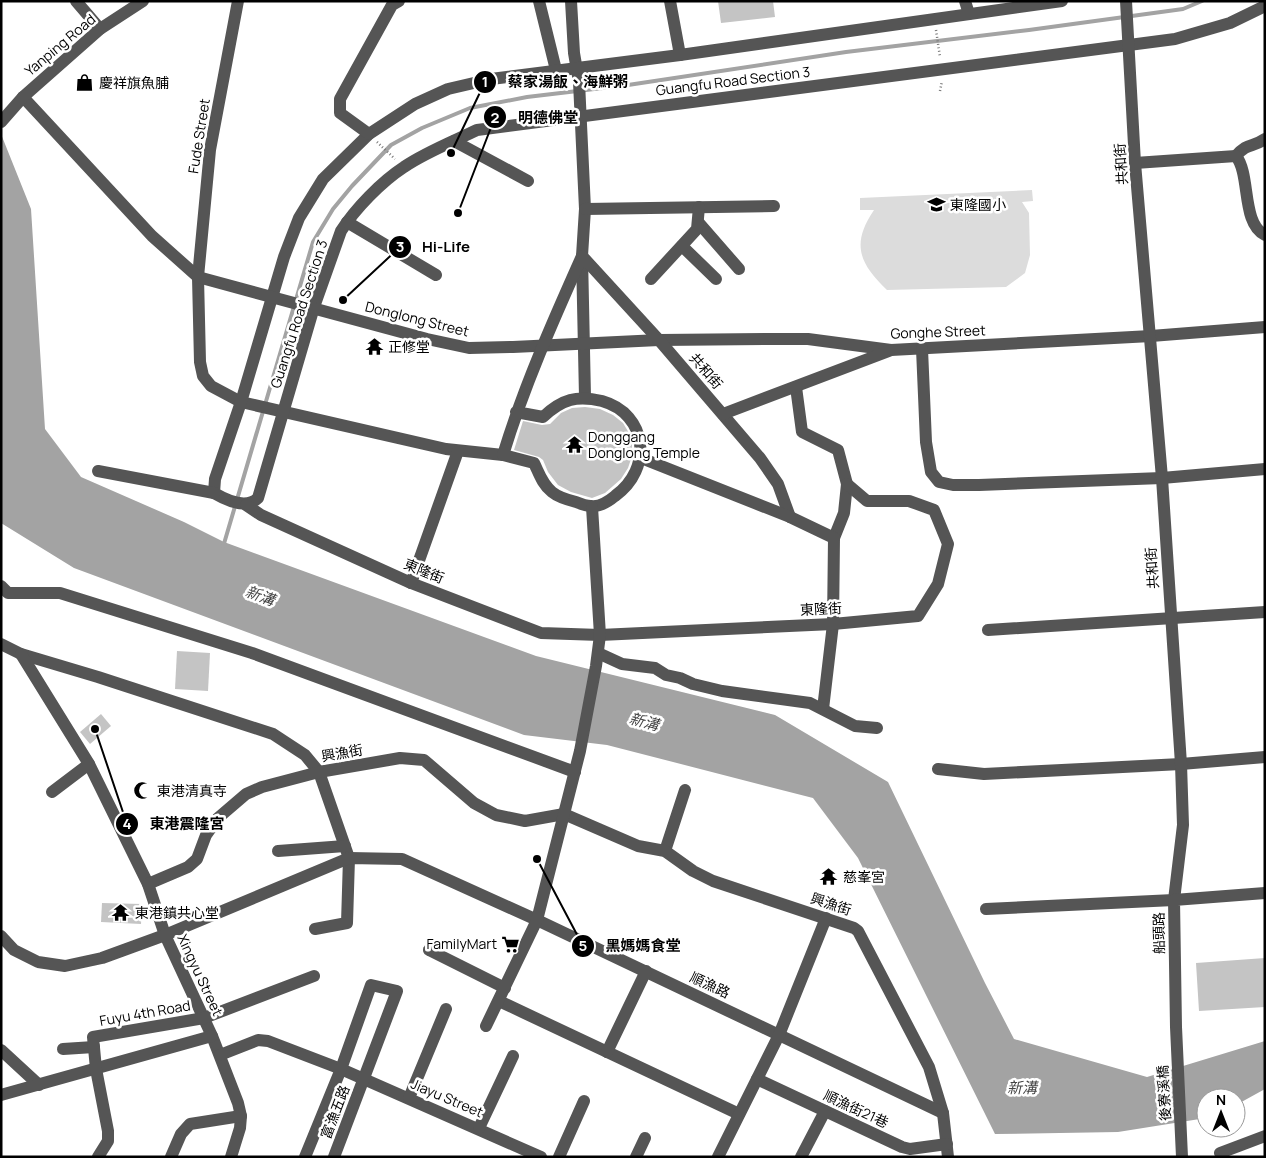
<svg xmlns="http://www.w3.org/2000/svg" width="1266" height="1158" viewBox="0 0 1266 1158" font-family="Manrope,'Noto Sans TC',sans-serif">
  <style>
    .green { fill: #dcdcdc }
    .water { fill: #a3a3a3 }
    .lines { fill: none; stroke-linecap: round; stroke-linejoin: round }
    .stream { stroke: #a3a3a3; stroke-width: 4 }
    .building { fill: #c4c4c4 }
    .path { stroke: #777; stroke-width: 2.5; stroke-dasharray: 1 2.5; stroke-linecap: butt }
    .minor { stroke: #555; stroke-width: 12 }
    .labels { text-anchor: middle; stroke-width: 5; stroke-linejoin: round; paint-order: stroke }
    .street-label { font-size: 14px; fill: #000; stroke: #fff }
    .poi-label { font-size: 14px; fill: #000; stroke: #fff; text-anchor: start }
    .water-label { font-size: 15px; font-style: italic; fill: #444; stroke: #fff }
    .leader { fill: none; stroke: #000; stroke-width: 2 }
    .callout-dot { fill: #000; stroke: #fff; stroke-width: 2 }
    .mark-label { font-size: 15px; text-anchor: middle; font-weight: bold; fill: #fff }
    .callout-label { font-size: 15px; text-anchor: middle; font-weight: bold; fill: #000; stroke: #fff; stroke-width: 5; stroke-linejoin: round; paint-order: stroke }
  </style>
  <rect width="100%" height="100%" fill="#fff"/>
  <!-- green -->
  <path class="green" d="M1032 190 1033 201 1022 202 1029 213 1030 255 1025 273 1006 287 887 290C859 263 851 244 874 210H860V198Z"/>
  <!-- water -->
  <path class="water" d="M1 134 31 209 45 429 81 477 184 522 224 542 536 656 775 715 888 782 985 983 1014 1039 1147 1077 1265 1041V1089L1236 1105V1098H1206V1118L1118 1132 995 1134 858 858 813 798 607 745 524 735 74 568 1 523Z"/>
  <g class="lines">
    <!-- stream -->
    <path class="stream" d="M223 547 313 242 333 209 352 186 391 145 422 128 470 108 527 97 628 85 846 52 1029 30 1183 9 1202 1"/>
  </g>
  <!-- building -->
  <g class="building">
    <path d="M718 1H773L775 17 721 23Z"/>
    <path d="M585 407 600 409 613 415 623 423 629 433 632 444V456L628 468 621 479 605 493 592 498 571 492 558 485 548 472 543 460 539 457 514 450 523 421 542 425 550 424 561 413 572 408Z"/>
    <path d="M177 651 210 653 208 691 175 689Z"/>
    <path d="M101 714 111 726 90 744 80 732Z"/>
    <path d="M102 903 142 904 141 924 101 922Z"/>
    <path d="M1265 958V1007L1199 1011 1196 963Z"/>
  </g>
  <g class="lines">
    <!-- path -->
    <g class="path">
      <path d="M936 30 940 57"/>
      <path d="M940 91 942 81"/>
      <path d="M377 142 395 159"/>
    </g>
    <!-- minor -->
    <g class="minor">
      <path d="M76 1 100 29"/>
      <path d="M238 1 210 150 198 277 200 362 203 376 211 386 241 402 446 449 503 455"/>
      <path d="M539 1 556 70"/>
      <path d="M571 1 574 53 579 82 585 209 582 256 585 397"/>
      <path d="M670 1 680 55"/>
      <path d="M965 1 969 14"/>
      <path d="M1062 1 680 55 491 79 448 89 415 104 369 134 323 179 299 218 284 257 241 402 215 479 214 493C226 500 246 510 258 498L314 307 341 231C355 209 381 182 404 167 424 153 454 141 477 130L1175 39 1230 23 1265 6"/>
      <path d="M23 97 152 236 198 277 427 339 469 348 513 347 659 340 775 339H808L891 350 1151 336 1265 327"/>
      <path d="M1 122 23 97 100 29 143 1"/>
      <path d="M369 134 340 113V99L392 5 399 1"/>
      <path d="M1265 139C1252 148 1248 142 1236 156 1251 175 1241 223 1265 235"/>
      <path d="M454 141 528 181"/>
      <path d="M1135 163 1236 156"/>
      <path d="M585 209 774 206"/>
      <path d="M347 222 436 275"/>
      <path d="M698 222 739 269"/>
      <path d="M682 246 716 279"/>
      <path d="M651 279 697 229 699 207"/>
      <path d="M922 349 926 442 931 472 939 482 953 485H979L1162 478 1265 469"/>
      <path d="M796 387 802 432 838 450 847 484 844 513 834 538"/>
      <path d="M516 412 543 417C562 399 577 395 602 401 648 414 653 469 615 496 609 501 599 507 591 506 586 506 581 504 576 502 568 500 558 497 552 492 542 484 539 473 534 463L503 455C524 386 553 321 582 256L659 340 760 458 778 484 790 517"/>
      <path d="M723 414 889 351"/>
      <path d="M641 458 790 517 834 538 833 624 823 709"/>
      <path d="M98 471 214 493"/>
      <path d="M246 505 261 515 411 583 541 633 600 635 833 624 918 616 938 584 948 544 934 510 909 501H867L847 484"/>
      <path d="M411 583 458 451"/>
      <path d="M1 586 8 593H60L252 653 575 772"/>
      <path d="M988 630 1265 612"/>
      <path d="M1 644 21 654 98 677 273 734 305 755 319 772 349 858 347 923 315 929"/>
      <path d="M598 653 622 664 655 668 666 675 680 678 693 684 722 691 810 703 855 726 877 728"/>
      <path d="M21 654 89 764 148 884 165 935 212 1036 238 1103 241 1116 240 1128 231 1157"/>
      <path d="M938 769 984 774 1181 764 1265 757"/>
      <path d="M52 792 89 764"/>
      <path d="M278 851 345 846"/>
      <path d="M665 851 685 790"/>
      <path d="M148 884 188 867 197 859 206 835 213 825 218 818 246 794 262 787 319 772 400 758 424 760 474 803 496 815 525 821 564 814 638 846 665 851 693 871 713 881 854 928 858 931 929 1067 943 1113 948 1157"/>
      <path d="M986 909 1174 900 1183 825 1181 764 1162 478 1135 163 1126 1"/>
      <path d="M1 936 14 950 38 962 65 966 102 958 165 935 349 858 402 859 537 920 943 1113"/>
      <path d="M429 950 505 988"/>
      <path d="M499 1001 739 1114"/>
      <path d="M486 1026 537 920 580 751 596 666 600 635 592 507"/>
      <path d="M63 1049 94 1047"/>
      <path d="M1 1050 39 1085"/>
      <path d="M607 1052 646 971"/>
      <path d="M220 1055 258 1040 268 1041 341 1069 541 1157"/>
      <path d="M757 1079 902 1147 910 1149 947 1144"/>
      <path d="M1 1095 212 1036"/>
      <path d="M409 1098 446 1009"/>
      <path d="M479 1128 513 1056"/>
      <path d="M1220 1153 1265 1136"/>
      <path d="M98 1157 108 1141V1131L96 1069 93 1037 204 1018 314 976"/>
      <path d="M171 1157 181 1134 190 1124 241 1116"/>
      <path d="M305 1157 341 1069 371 985 397 991 334 1157"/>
      <path d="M559 1157 584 1101"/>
      <path d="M636 1157 645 1138"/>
      <path d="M718 1157 779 1035 826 918"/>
      <path d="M801 1157 825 1111"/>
      <path d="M1182 1157 1176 1027 1174 900 1265 893"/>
    </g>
  </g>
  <!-- icons -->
  <defs>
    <symbol id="shop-bare" viewBox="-9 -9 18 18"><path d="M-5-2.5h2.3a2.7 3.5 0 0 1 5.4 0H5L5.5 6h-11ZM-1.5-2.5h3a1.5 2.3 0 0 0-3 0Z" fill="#000" stroke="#fff" stroke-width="2.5" paint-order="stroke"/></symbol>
    <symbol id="school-bare" viewBox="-9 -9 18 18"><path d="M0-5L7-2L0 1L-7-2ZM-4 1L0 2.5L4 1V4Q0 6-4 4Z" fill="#000" stroke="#fff" stroke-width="2.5" paint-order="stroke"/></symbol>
    <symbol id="temple-bare" viewBox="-9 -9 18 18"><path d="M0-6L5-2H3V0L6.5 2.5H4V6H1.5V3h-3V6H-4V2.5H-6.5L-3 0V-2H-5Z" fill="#000" stroke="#fff" stroke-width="2.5" paint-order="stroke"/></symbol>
    <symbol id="mosque-bare" viewBox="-9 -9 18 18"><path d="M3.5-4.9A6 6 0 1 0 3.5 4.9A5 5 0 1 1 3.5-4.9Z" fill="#000" stroke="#fff" stroke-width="2.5" paint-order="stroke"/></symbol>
    <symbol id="supermarket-bare" viewBox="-9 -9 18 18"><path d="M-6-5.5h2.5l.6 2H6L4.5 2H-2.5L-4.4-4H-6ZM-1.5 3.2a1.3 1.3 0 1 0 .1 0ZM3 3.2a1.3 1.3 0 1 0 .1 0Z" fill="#000" stroke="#fff" stroke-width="2.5" paint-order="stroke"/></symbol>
  </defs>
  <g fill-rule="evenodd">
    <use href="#shop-bare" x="72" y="70" width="25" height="25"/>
    <use href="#school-bare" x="924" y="192" width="25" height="25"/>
    <use href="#temple-bare" x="362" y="334" width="25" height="25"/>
    <use href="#temple-bare" x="562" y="432" width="25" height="25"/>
    <use href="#mosque-bare" x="130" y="778" width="25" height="25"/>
    <use href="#temple-bare" x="816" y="864" width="25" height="25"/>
    <use href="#temple-bare" x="108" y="900" width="25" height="25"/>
    <use href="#supermarket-bare" x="498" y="932" width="25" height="25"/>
  </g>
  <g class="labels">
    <!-- street labels -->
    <g class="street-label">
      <text transform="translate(60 45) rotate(-40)" y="5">Yanping Road</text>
      <text transform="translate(733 81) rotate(-7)" y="5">Guangfu Road Section 3</text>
      <text transform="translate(199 136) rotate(-81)" y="5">Fude Street</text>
      <text transform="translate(1121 164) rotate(-94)" y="5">共和街</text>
      <text transform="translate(299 314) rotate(-72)" y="5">Guangfu Road Section 3</text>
      <text transform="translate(417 319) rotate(14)" y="5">Donglong Street</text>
      <text transform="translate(938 332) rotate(-2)" y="5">Gonghe Street</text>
      <text transform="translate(706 371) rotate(49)" y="5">共和街</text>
      <text transform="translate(1152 568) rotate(-94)" y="5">共和街</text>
      <text transform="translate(424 571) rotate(22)" y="5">東隆街</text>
      <text transform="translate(821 609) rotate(-3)" y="5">東隆街</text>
      <text transform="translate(342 753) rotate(-10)" y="5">興漁街</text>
      <text transform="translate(831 904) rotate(18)" y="5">興漁街</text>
      <text transform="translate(1159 933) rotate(-91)" y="5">船頭路</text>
      <text transform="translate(200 975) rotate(65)" y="5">Xingyu Street</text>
      <text transform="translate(710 985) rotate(25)" y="5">順漁路</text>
      <text transform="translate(145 1013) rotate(-10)" y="5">Fuyu 4th Road</text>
      <text transform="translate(1164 1093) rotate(-93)" y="5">後寮溪橋</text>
      <text transform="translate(447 1098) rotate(23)" y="5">Jiayu Street</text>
      <text transform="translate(856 1109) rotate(25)" y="5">順漁街21巷</text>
      <text transform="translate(335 1112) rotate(-69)" y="5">富漁五路</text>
    </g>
    <!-- poi labels -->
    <g class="poi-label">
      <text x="99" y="88">慶祥旗魚脯</text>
      <text x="950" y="210">東隆國小</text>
      <text x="388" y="352">正修堂</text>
      <text x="588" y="442">Donggang<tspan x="588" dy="16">Donglong Temple</tspan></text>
      <text x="157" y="796">東港清真寺</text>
      <text x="843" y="882">慈峯宮</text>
      <text x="135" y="918">東港鎮共心堂</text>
      <text x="497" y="949" text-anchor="end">FamilyMart</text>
    </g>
    <!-- water labels -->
    <g class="water-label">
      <text transform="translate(260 596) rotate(20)" y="5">新溝</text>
      <text transform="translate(644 722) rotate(15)" y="5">新溝</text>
      <text x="1022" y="1093">新溝</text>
    </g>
  </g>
  <!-- callouts -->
  <path class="leader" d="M451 153L485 82M458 213L495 117M343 300L400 247M95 729L127 824M537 859L583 946"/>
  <g class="callout-dot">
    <circle cx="451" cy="153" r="5"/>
    <circle cx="458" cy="213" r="5"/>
    <circle cx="343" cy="300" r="5"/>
    <circle cx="95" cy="729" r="5"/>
    <circle cx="537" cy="859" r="5"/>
    <circle cx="485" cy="82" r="12"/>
    <circle cx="495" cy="117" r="12"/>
    <circle cx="400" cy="247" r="12"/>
    <circle cx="127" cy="824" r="12"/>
    <circle cx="583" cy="946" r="12"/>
  </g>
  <g class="mark-label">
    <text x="485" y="87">1</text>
    <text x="495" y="123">2</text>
    <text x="400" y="252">3</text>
    <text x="127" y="829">4</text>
    <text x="583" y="951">5</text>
  </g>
  <g class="callout-label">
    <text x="568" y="87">蔡家湯飯、海鮮粥</text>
    <text x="548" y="123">明德佛堂</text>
    <text x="446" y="252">Hi-Life</text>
    <text x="187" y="829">東港震隆宮</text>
    <text x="643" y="951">黑媽媽食堂</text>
  </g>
  <!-- border -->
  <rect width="1266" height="1158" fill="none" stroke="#000000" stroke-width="5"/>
  <!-- north arrow -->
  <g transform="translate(1221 1113)"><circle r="24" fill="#ffffff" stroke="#999999"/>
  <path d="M0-4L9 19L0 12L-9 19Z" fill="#000000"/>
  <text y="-8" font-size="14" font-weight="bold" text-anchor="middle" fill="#000000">N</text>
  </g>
</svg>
